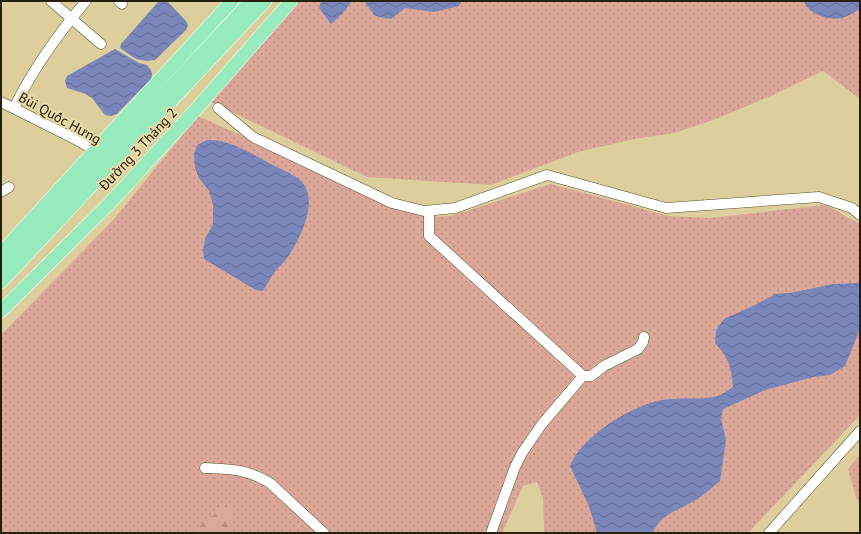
<svg xmlns="http://www.w3.org/2000/svg" width="861" height="534" viewBox="0 0 861 534" font-family="'PT Sans',sans-serif">
  <style>
    .grass { fill: url(#grass-dots) }
    .forest { fill: url(#forest-firs) }
    .water { fill: url(#water-waves) }
    .lines { fill: none; stroke-linecap: round; stroke-linejoin: round }
    .minor-casing { stroke: #5b4f1f; stroke-width: 11 }
    .major-casing { stroke: #fff; stroke-width: 14 }
    .minor { stroke: #fff; stroke-width: 10 }
    .major { stroke: #97ebbc; stroke-width: 13 }
    .labels { text-anchor: middle; stroke-width: 4; stroke-linejoin: round; paint-order: stroke }
    .street-label { font-size: 14px; fill: #25200c; stroke: #eadca9 }
  </style>
  <defs>
    <pattern id="grass-dots" width="8" height="8" patternUnits="userSpaceOnUse"><rect width="8" height="8" fill="#daa799"/><path d="M2 2h.1M6 6h.1" fill="none" stroke="#bb8f83" stroke-width="1.8" stroke-linecap="round"/></pattern>
    <pattern id="forest-firs" width="22" height="20" patternUnits="userSpaceOnUse"><rect width="22" height="20" fill="#daa799"/><path d="M5 1l3.5 6h-7zM16 11l3.5 6h-7z" fill="#bb8f83"/></pattern>
    <pattern id="water-waves" width="16" height="10" patternUnits="userSpaceOnUse"><rect width="16" height="10" fill="#7b86bb"/><path d="M0 5q4-4 8 0t8 0" fill="none" stroke="#656d96"/></pattern>
  </defs>
  <rect width="100%" height="100%" fill="#dccf9d"/>
  <!-- grass -->
  <g class="grass">
    <path d="M299 1H860V99L823 71 773 95 716 119 674 133 634 139 578 152 491 185 367 177 207 100Z"/>
    <path d="M198 116 424 217 451 216 551 184 668 216 709 218 826 205 860 224V415L748 533H545L544 530 543 498 537 482 523 486 502 533H228L234 507 223 508 191 533H1V335L115 218Z"/>
    <path d="M860 455V503L856 498 848 469Z"/>
  </g>
  <!-- forest -->
  <path class="forest" d="M223 507H234L229 532 239 533H191Z"/>
  <!-- water -->
  <g class="water">
    <path d="M159 1H167L186 21 188 25 186 30 155 60 147 61 136 59 120 48 121 44Z"/>
    <path d="M321 1H352L342 14 331 24 319 8Z"/>
    <path d="M364 1H462L459 6 434 12 405 8 391 19 375 16Z"/>
    <path d="M804 1H860V9C854 12 848 16 842 18 829 21 808 14 804 1Z"/>
    <path d="M115 49 139 63 147 65 151 70 152 74 151 79 148 82 117 114 111 116 105 115 92 98 86 94 67 88 65 81 67 76Z"/>
    <path d="M207 140C228 139 251 153 269 163 278 168 291 173 299 179 321 198 301 237 288 257 284 262 278 267 274 273 270 278 267 285 263 291L256 290 204 259 203 250 205 239 213 224V205L209 191 199 178 195 168 194 154 197 145Z"/>
    <path d="M860 283V329L845 366 830 375 813 377 765 390 723 409 721 419 726 440 720 481C711 488 702 497 692 502 677 511 659 515 653 533H597L589 506 570 466C581 437 632 405 662 400 679 397 697 400 714 397 721 396 728 390 733 387 731 365 729 359 715 343L716 330 724 319 757 304 775 294 790 293 833 284Z"/>
  </g>
  <g class="lines">
    <defs>
      <g id="minor">
        <path d="M51 1 101 44"/>
        <path d="M119 1 122 4"/>
        <path d="M1 102 77 140 94 150 100 156"/>
        <path d="M14 108C33 69 58 34 86 1"/>
        <path d="M218 108 253 137 392 203 424 211 455 208 547 175 666 208 819 197 852 208 860 215"/>
        <path d="M1 192 9 187"/>
        <path d="M429 211V236L583 376"/>
        <path d="M205 468C231 469 247 469 270 483L324 533"/>
        <path d="M491 533 515 467 522 453 542 424 583 376H591L604 366 638 349 643 342 644 337"/>
        <path d="M769 533 860 431"/>
      </g>
      <g id="major">
        <path d="M1 253 232 1"/>
        <path d="M1 269 251 1"/>
        <path d="M1 282 265 1"/>
        <path d="M1 311 108 205 199 106 291 1"/>
      </g>
    </defs>
    <!-- minor casing -->
    <use href="#minor" class="minor-casing"/>
    <!-- major casing -->
    <use href="#major" class="major-casing"/>
    <!-- minor -->
    <use href="#minor" class="minor"/>
    <!-- major -->
    <use href="#major" class="major"/>
  </g>
  <g class="labels">
    <!-- street labels -->
    <g class="street-label">
      <text transform="translate(60 118) rotate(29)" y="5">Bùi Quốc Hưng</text>
      <text transform="translate(138 149) rotate(-47)" y="5">Đường 3 Tháng 2</text>
    </g>
  </g>
  <!-- border -->
  <rect width="861" height="534" fill="none" stroke="#25200c" stroke-width="4"/>
</svg>
